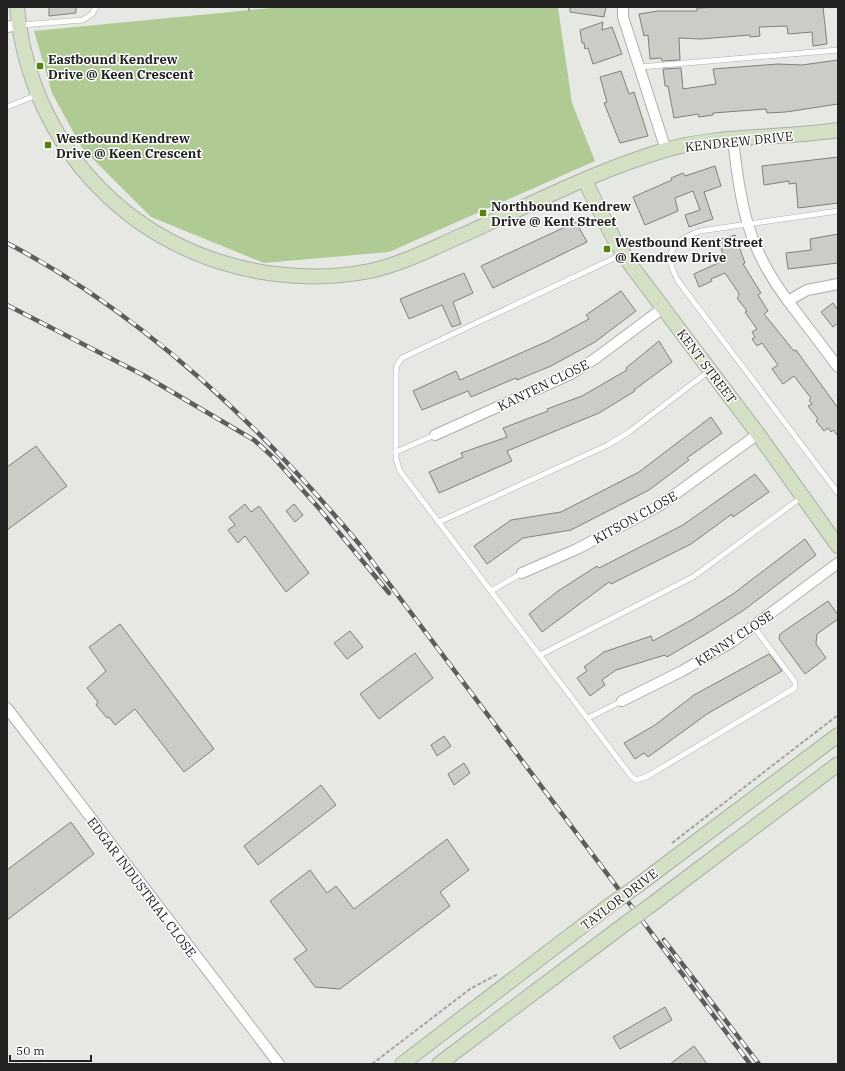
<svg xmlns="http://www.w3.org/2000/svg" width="845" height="1071" viewBox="0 0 845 1071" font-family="'IBM Plex Serif',serif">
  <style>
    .green { fill: #afcb93 }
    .building { fill: #c9cdc6; stroke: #7e817c }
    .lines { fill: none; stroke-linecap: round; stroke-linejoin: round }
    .lane-casing { stroke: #acafa9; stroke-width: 6 }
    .street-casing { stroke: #acafa9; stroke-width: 12 }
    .secondary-casing { stroke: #acafa9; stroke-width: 16 }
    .path { stroke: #a2a4a0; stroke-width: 2; stroke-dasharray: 4 2; stroke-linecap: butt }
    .lane { stroke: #fff; stroke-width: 5 }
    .street { stroke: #fff; stroke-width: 10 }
    .secondary { stroke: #d3e0c3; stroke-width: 14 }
    .rail-casing { stroke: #5c5e5b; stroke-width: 4.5 }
    .rail { stroke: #fff; stroke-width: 3; stroke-dasharray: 9; stroke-linecap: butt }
    .secondary-bridge-casing { stroke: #acafa9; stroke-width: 16; stroke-linecap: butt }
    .secondary-bridge { stroke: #d3e0c3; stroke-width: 14 }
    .poi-dot { fill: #578310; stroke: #fff; stroke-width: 1.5 }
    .labels { text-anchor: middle; stroke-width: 3; stroke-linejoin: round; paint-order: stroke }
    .poi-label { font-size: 13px; font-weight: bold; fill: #232422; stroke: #fff; text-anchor: start }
    .street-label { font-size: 13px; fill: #232422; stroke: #fff }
  </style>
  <rect width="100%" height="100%" fill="#e6e9e3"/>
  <!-- green -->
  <path class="green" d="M282 7H558L572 103 595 161 389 252 264 263 151 217 82 148 52 93 34 31Z"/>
  <!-- building -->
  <g class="building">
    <path d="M49 7H76V13L49 16Z"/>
    <path d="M570 7H606L604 17 570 12Z"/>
    <path d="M722 7H823L827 44 813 46 812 32 788 34 787 26 759 27 760 36 750 37V35L701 39 679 38 680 60 662 61 661 58 650 59 648 35 644 36 639 14 658 11H697V8Z"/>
    <path d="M603 22 602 30 612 27 622 54 593 64 588 48 585 49 584 43H582L580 30Z"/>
    <path d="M838 60V104L786 112 767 113 766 109 713 113V115L699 117 698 114 674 118 668 86H665L663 69 681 68 683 89 716 84 713 69 778 64 802 65Z"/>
    <path d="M621 71 629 94 634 92 648 136 620 143 604 103 607 102 600 77Z"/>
    <path d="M838 157V203L798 208 796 183 789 184V181L764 185 762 166Z"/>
    <path d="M715 166 721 186 704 192 713 219 689 227 685 215 700 210 693 191 675 198 678 211 645 225 633 197 672 180 671 178 683 173 685 176Z"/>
    <path d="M576 222 587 242 493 288 481 266Z"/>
    <path d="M838 234V263L788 269 786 253 811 250 810 239Z"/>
    <path d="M735 235 745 263 743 264 761 293 758 295 768 311 764 314 794 351 796 350 838 408V436L833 430 831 432 828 428 824 431 816 421 818 419 808 406 812 404 809 400 811 398 794 376 783 384 772 369 778 365 762 343 757 346 752 339 755 337 752 332 757 329 745 312 747 311 737 298 739 296 738 292 725 273 711 279 712 281 699 287 694 274 718 263 716 260 724 257 718 240Z"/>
    <path d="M464 273 473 293 453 302 461 324 452 327 442 305 409 319 400 299Z"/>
    <path d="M621 291 636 311 595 342 551 366 517 380 516 378 471 397 468 391 422 410 413 391 456 371 460 380 548 341 589 319 586 315Z"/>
    <path d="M833 303 838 310V323L833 327 821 312Z"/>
    <path d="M659 341 672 362 634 390 635 391 599 413 507 451 512 461 439 493 429 472 463 457 461 453 507 437 503 428 548 411 547 409 582 396 627 370 626 368Z"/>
    <path d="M711 417 722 433 687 458 689 460 649 490 571 530 523 538 487 564 474 546 511 520 561 512 639 472Z"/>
    <path d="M36 446 67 486 7 530V467Z"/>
    <path d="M755 474 769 492 733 517 732 514 691 544 611 584 609 582 542 632 529 614 558 591 597 566 599 568 683 525Z"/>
    <path d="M245 504 251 512 259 506 309 573 286 592 245 536 238 543 228 530 235 525 229 517Z"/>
    <path d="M294 504 303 515 295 522 286 511Z"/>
    <path d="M805 539 816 555 744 610 706 634 667 657 665 655 616 670 602 680 605 685 590 696 577 678 587 671 584 667 604 652 651 636 653 641 693 619 733 594Z"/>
    <path d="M828 601 838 615V619L817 634 816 644 826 658 805 674 779 639 780 634Z"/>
    <path d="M120 624 214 749 184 772 135 709 115 725 109 717 107 718 96 705 98 702 87 688 106 671 89 647Z"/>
    <path d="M350 631 363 647 347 659 334 643Z"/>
    <path d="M415 653 433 678 379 719 360 694Z"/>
    <path d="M769 654 782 671 707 714 648 757 644 753 635 759 624 743 655 725 694 695Z"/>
    <path d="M444 736 451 746 437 756 431 745Z"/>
    <path d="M464 763 470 773 454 785 448 774Z"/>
    <path d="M321 785 336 805 258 865 244 846Z"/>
    <path d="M71 822 94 854 7 920V870Z"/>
    <path d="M447 839 469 870 440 892 450 906 340 989 315 987 294 959 307 950 270 901 310 870 327 893 336 886 354 909Z"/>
    <path d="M665 1007 672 1020 620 1049 613 1037Z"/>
    <path d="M694 1046 707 1064H670Z"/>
  </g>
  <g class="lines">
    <defs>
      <g id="lane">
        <path d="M21 25 83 20 92 14 96 7"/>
        <path d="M640 67 838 50"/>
        <path d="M7 107 37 95"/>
        <path d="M838 211 700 231C669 242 662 257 681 285L838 493"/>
        <path d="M623 254 402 358 397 365 396 372V459L400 471 631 776 636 780 646 777 795 688V682L754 627"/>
        <path d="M396 452 435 435"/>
        <path d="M439 522 608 445 629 432 709 371"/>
        <path d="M491 591 522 573"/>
        <path d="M540 655 693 577 802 497"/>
        <path d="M588 718 622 701"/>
      </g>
      <g id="street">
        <path d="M623 7V17L666 150"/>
        <path d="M7 27 19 25"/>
        <path d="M733 140C741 206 747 247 788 301"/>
        <path d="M838 284 807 290 788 301 838 367"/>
        <path d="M435 435 571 374 596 358 663 308"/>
        <path d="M522 573 577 549 659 506 758 434"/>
        <path d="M622 701 682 671 732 642 838 563"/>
        <path d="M7 708 279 1064"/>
      </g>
      <g id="secondary">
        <path d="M17 7C30 148 135 257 276 274 307 278 339 277 370 271 402 264 433 248 463 235 529 205 595 171 665 150 721 134 781 139 838 130"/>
        <path d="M585 181 614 239 633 268 758 434 838 546"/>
        <path d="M637 886 838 735"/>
        <path d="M651 905 838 764"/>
        <path d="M402 1064 610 905"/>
        <path d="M439 1064 625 924"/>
      </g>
    </defs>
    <!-- lane casing -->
    <use href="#lane" class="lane-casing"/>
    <!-- street casing -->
    <use href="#street" class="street-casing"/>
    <!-- secondary casing -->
    <use href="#secondary" class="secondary-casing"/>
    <!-- path -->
    <g class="path">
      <path d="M249 7V11"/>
      <path d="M672 843 838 715"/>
      <path d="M372 1064 470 989 498 974"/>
    </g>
    <!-- lane -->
    <use href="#lane" class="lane"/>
    <!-- street -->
    <use href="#street" class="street"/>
    <!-- secondary -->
    <use href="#secondary" class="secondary"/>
    <defs>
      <g id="rail">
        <path d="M7 243C145 315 261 426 360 545L750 1064"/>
        <path d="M7 305 145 376 254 440 274 458 317 506 389 593"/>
        <path d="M664 940 759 1064"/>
      </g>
    </defs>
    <!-- rail casing -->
    <use href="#rail" class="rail-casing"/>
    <!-- rail -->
    <use href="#rail" class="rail"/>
    <defs>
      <g id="secondary-bridge">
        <path d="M610 905 637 886"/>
        <path d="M625 924 651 905"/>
      </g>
    </defs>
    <!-- secondary-bridge casing -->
    <use href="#secondary-bridge" class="secondary-bridge-casing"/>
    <!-- secondary-bridge -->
    <use href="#secondary-bridge" class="secondary-bridge"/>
  </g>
  <!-- markers -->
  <g class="poi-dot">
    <rect x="36" y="62" width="8" height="8" rx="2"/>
    <rect x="44" y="141" width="8" height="8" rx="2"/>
    <rect x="479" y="209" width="8" height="8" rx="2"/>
    <rect x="603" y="245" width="8" height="8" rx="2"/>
  </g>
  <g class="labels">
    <!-- poi labels -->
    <g class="poi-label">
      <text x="48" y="64">Eastbound Kendrew<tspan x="48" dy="15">Drive @ Keen Crescent</tspan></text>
      <text x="56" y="143">Westbound Kendrew<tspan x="56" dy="15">Drive @ Keen Crescent</tspan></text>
      <text x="491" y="211">Northbound Kendrew<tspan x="491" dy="15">Drive @ Kent Street</tspan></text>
      <text x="615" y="247">Westbound Kent Street<tspan x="615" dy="15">@ Kendrew Drive</tspan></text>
    </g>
    <!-- street labels -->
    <g class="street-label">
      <text transform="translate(739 141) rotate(-6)" y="5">KENDREW DRIVE</text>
      <text transform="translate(707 366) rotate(53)" y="5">KENT STREET</text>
      <text transform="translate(543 385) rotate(-26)" y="5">KANTEN CLOSE</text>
      <text transform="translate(635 517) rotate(-29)" y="5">KITSON CLOSE</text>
      <text transform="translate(734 638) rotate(-33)" y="5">KENNY CLOSE</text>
      <text transform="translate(142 887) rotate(53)" y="5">EDGAR INDUSTRIAL CLOSE</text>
      <text transform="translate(619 899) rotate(-37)" y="5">TAYLOR DRIVE</text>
    </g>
  </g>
  <!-- border -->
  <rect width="845" height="1071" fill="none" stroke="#232422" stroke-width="16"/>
  <!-- scale -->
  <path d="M10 1055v6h81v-6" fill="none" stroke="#232422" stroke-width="2"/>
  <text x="16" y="1055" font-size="12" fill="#232422" stroke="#ffffff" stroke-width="3" paint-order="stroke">50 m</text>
</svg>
